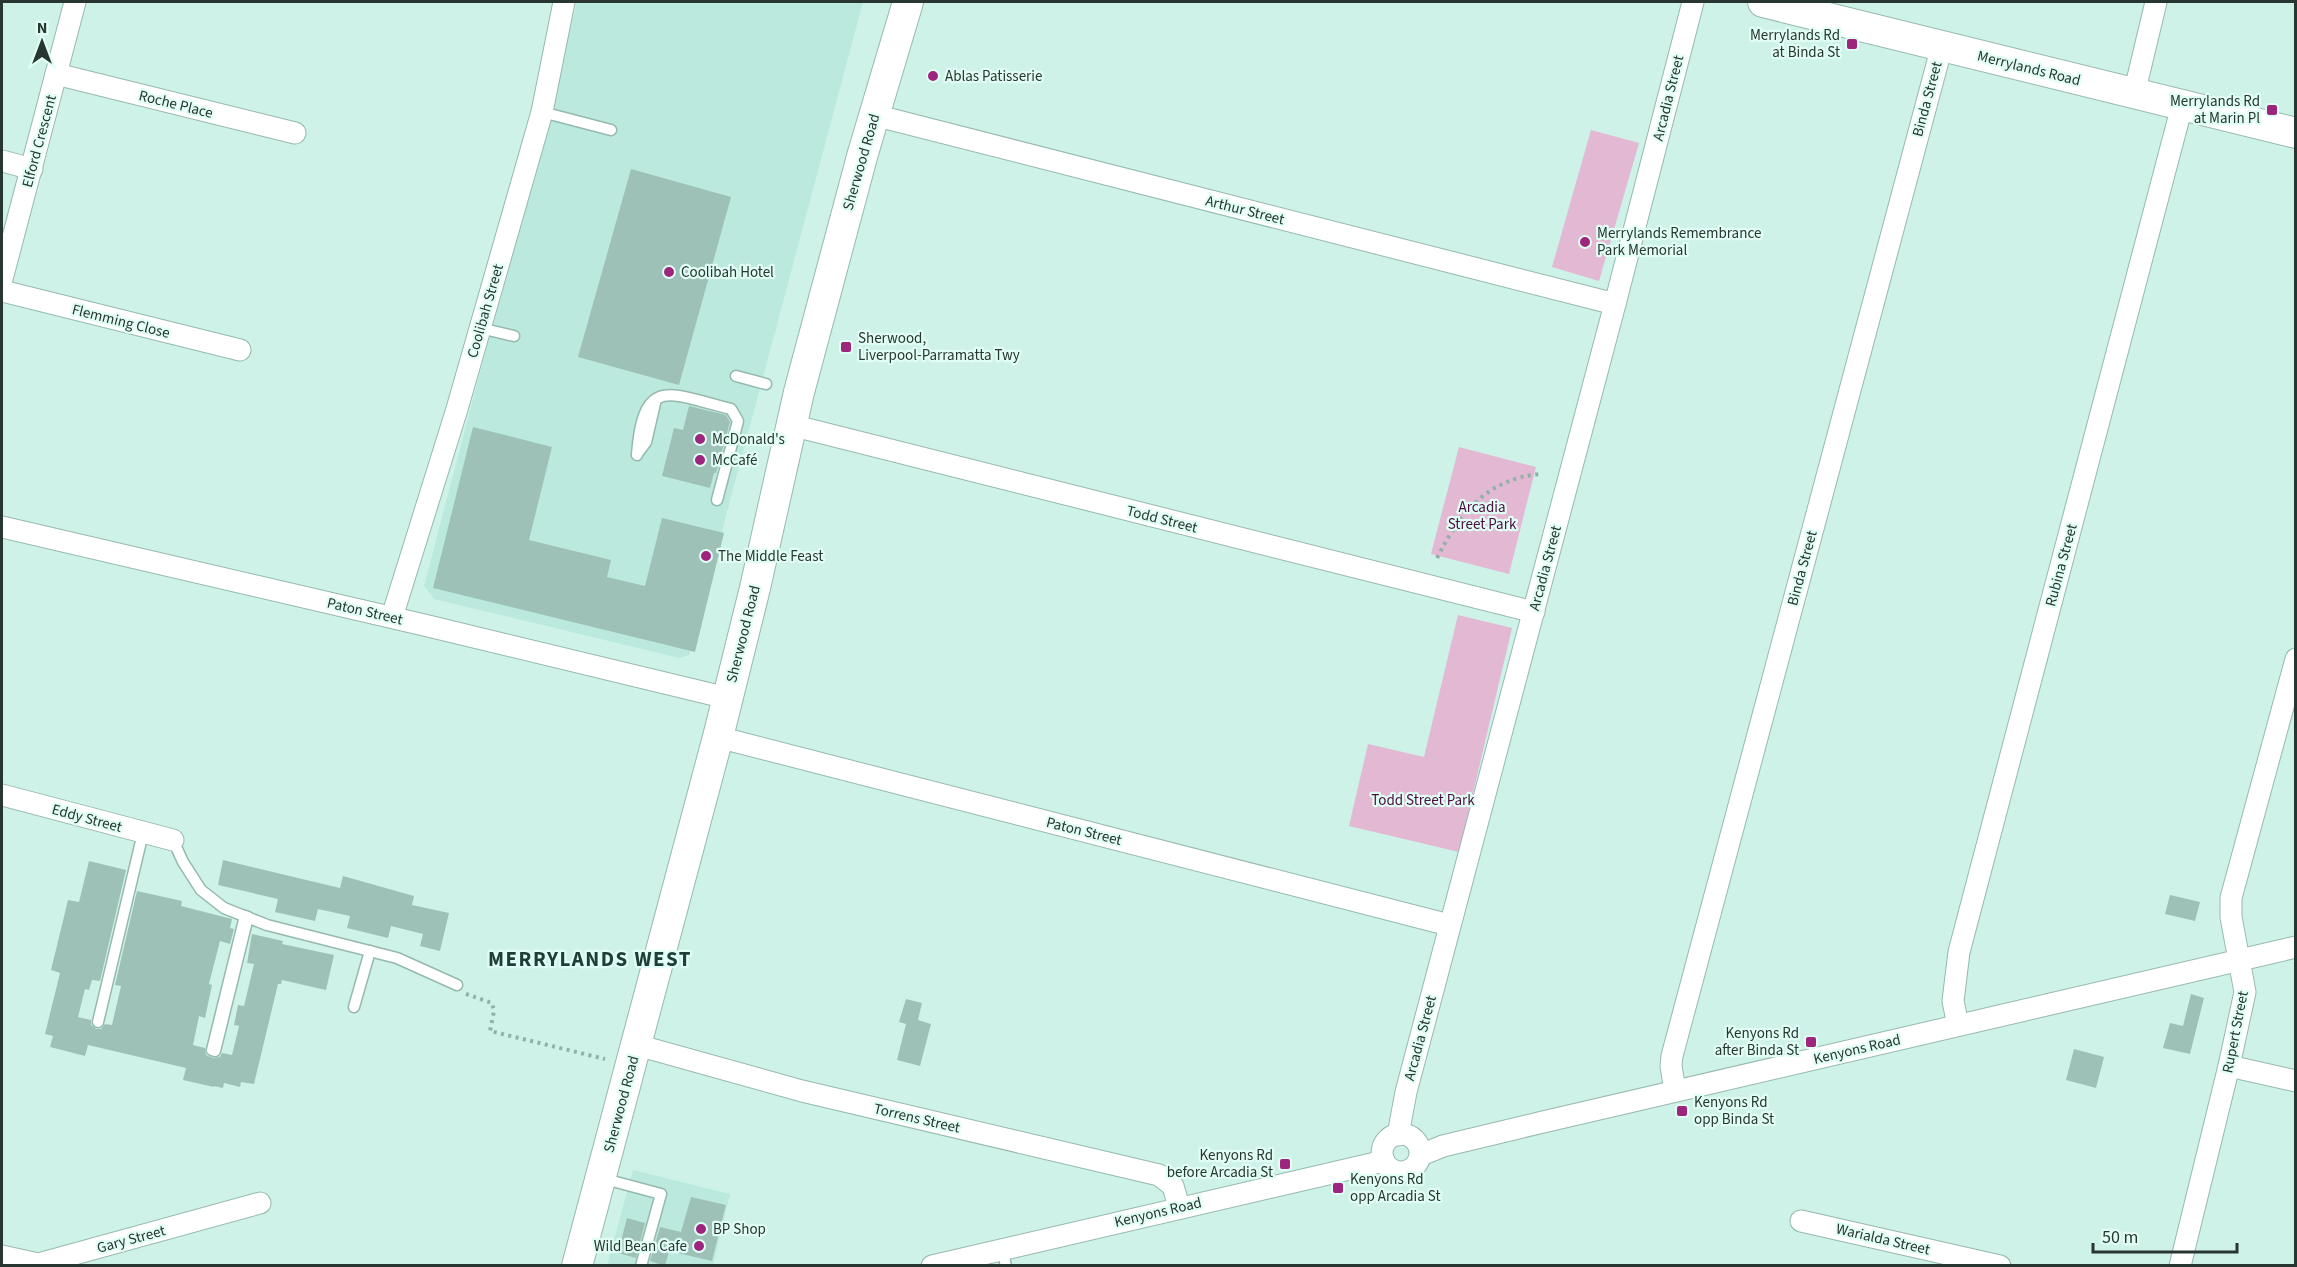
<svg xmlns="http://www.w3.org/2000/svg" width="2297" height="1267" viewBox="0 0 2297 1267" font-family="'Source Sans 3',sans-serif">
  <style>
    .built { fill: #bce9dd }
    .green { fill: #e2b8d3 }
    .building { fill: #9ec1b7 }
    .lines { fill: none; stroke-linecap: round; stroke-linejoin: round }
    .service-casing { stroke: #96b9af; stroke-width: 13 }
    .minor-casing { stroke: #96b9af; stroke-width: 23 }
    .secondary-casing { stroke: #96b9af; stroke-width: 32 }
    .path { stroke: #93b0a8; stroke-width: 4; stroke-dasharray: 3 4.5; stroke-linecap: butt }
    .service { stroke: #fff; stroke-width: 10 }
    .minor { stroke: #fff; stroke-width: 21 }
    .secondary { stroke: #fff; stroke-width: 30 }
    .poi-dot { fill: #9d257e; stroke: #e1fef5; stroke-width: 2 }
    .labels { text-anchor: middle; stroke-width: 4.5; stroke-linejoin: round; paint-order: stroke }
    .poi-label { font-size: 15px; fill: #283632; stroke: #e1fef5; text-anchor: start }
    .street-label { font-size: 15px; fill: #283632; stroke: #e1fef5 }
    .park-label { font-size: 15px; fill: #4d0c3d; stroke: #e1fef5 }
    .district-label { font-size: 21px; font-weight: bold; letter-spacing: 1.5px; fill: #1f3e37; stroke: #e1fef5 }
  </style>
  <rect width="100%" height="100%" fill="#cef2e8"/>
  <!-- built -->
  <g class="built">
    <path d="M577 2H863L689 655 680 658 434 599 424 586Z"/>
    <path d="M633 1170 730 1194 713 1265 607 1266Z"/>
  </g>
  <!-- green -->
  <g class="green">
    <path d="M1591 130 1639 143 1599 281 1552 267Z"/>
    <path d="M1459 447 1536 467 1509 574 1431 554Z"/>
    <path d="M1458 615 1512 628 1459 852 1349 826 1368 744 1424 757Z"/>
  </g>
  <!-- building -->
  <g class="building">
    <path d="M631 169 731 197 679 385 578 357Z"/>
    <path d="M689 406 726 415 730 422 716 473H714L710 488 662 476 674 428 683 430Z"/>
    <path d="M473 427 552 447 529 540 611 560 607 577 645 586 662 518 724 533 695 652 433 588Z"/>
    <path d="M223 860 340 888 343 876 414 896 412 905 449 913 440 951 420 946 423 934 391 926 388 938 347 928 350 916 318 909 315 921 275 912 278 899 218 885Z"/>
    <path d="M89 861 126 870 100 981 92 980 89 990 85 989 78 1017 91 1020V1025L96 1029H101L105 1024 112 1025 121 986 115 985 137 891 182 901 181 906 232 919 230 928 234 929 230 944 220 941 209 984 212 985 205 1018 199 1016 193 1045 205 1048 206 1055 213 1058 220 1057 222 1053 232 1055 239 1026 234 1025 238 1005 244 1006 254 964 247 963 252 934 283 941 282 944 334 955 326 990 282 980 281 984H278L254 1084 241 1082 240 1087 224 1083 223 1088 214 1086V1087L183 1080 186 1068 88 1045 85 1056 50 1047 53 1036 45 1034 60 973 51 970 68 900 79 902Z"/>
    <path d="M2170 895 2200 902 2195 921 2165 914Z"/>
    <path d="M2191 994 2204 998 2190 1054 2163 1048 2170 1023 2183 1026Z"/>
    <path d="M906 999 922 1003 918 1020 931 1024 920 1066 897 1060 906 1024 899 1022Z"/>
    <path d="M2074 1049 2104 1057 2096 1088 2066 1080Z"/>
    <path d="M691 1197 726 1205 712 1261 669 1251 665 1266 650 1261 660 1227 681 1232Z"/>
    <path d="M627 1218 645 1223 636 1258 618 1253Z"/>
  </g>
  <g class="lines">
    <defs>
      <g id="service">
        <path d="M542 112 611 130"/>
        <path d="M480 328 514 336"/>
        <path d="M736 376 766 384"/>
        <path d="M637 454 646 442 656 399"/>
        <path d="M637 455C643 374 670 394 731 409L738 421 717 500"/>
        <path d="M173 840 183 862 201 890 224 908 267 925 397 958 457 985"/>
        <path d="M245 916 248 917 215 1051 212 1050Z"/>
        <path d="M354 1007 370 951"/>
        <path d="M98 1022 143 833"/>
        <path d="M601 1178 661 1194 641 1266"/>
        <path d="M1002 1249 1006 1266"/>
      </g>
      <g id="minor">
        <path d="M56 74 295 133"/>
        <path d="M2134 94 2156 2"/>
        <path d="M874 115 1615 304"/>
        <path d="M2 161 32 169"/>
        <path d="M2 279 75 2"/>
        <path d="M2 291 240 350"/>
        <path d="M791 425 1534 612"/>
        <path d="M2 527 424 625 727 698"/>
        <path d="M392 617 457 409 542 112 564 2"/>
        <path d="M718 737 1449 925"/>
        <path d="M2 795 173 840"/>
        <path d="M1958 1025 1953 1001 1959 952 2182 106"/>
        <path d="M637 1045 802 1091 1159 1175 1173 1186 1179 1207"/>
        <path d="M2229 1066 2296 1081"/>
        <path d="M1675 1091 1671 1066 1672 1056 1942 46"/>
        <circle cx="1401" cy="1153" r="19"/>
        <path d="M1398 1135 1406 1092 1615 304 1693 2"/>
        <path d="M1421 1155 1443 1146 1543 1122 2296 947"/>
        <path d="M1801 1221 2000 1266"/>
        <path d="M2 1256 38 1264 260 1203"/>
        <path d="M932 1266 1384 1161"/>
        <path d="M2180 1266 2229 1066 2245 992 2231 917V898L2296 659"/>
      </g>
      <g id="secondary">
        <path d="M1763 2 2296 133"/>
        <path d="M577 1266 718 737 755 588 799 392 863 153 908 2"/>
      </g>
    </defs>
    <!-- service casing -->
    <use href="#service" class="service-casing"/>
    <!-- minor casing -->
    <use href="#minor" class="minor-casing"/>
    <!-- secondary casing -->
    <use href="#secondary" class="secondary-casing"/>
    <!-- path -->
    <g class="path">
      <path d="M1437 558C1460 513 1487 479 1540 474"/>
      <path d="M466 994 492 1003 494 1011 490 1031 605 1059"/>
    </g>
    <!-- service -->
    <use href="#service" class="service"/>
    <!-- minor -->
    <use href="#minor" class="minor"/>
    <!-- secondary -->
    <use href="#secondary" class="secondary"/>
  </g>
  <!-- markers -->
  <g class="poi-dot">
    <rect x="1846" y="38" width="12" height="12" rx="3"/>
    <circle cx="933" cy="76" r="6"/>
    <rect x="2266" y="104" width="12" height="12" rx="3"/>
    <circle cx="1585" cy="242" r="6"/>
    <circle cx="669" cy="272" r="6"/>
    <rect x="840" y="341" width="12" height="12" rx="3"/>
    <circle cx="700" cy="439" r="6"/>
    <circle cx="700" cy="460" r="6"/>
    <circle cx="706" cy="556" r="6"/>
    <rect x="1805" y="1036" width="12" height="12" rx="3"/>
    <rect x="1676" y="1105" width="12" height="12" rx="3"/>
    <rect x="1279" y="1158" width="12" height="12" rx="3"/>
    <rect x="1332" y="1182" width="12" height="12" rx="3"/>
    <circle cx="701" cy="1229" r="6"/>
    <circle cx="699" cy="1246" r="6"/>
  </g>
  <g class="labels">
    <!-- poi labels -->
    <g class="poi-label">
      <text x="1840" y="40" text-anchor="end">Merrylands Rd<tspan x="1840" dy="17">at Binda St</tspan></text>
      <text x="945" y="81">Ablas Patisserie</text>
      <text x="2260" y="106" text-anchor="end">Merrylands Rd<tspan x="2260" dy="17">at Marin Pl</tspan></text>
      <text x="1597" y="238">Merrylands Remembrance<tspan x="1597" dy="17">Park Memorial</tspan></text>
      <text x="681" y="277">Coolibah Hotel</text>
      <text x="858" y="343">Sherwood,<tspan x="858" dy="17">Liverpool-Parramatta Twy</tspan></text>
      <text x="712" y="444">McDonald's</text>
      <text x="712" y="465">McCafé</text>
      <text x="718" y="561">The Middle Feast</text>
      <text x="1799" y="1038" text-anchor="end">Kenyons Rd<tspan x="1799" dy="17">after Binda St</tspan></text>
      <text x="1694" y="1107">Kenyons Rd<tspan x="1694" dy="17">opp Binda St</tspan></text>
      <text x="1273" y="1160" text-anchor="end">Kenyons Rd<tspan x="1273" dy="17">before Arcadia St</tspan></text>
      <text x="1350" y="1184">Kenyons Rd<tspan x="1350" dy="17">opp Arcadia St</tspan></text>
      <text x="713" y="1234">BP Shop</text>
      <text x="687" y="1251" text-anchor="end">Wild Bean Cafe</text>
    </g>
    <!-- street labels -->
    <g class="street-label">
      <text transform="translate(2029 68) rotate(14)" y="5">Merrylands Road</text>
      <text transform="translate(1668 98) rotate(-76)" y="5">Arcadia Street</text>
      <text transform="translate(1927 99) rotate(-75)" y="5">Binda Street</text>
      <text transform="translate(176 104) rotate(14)" y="5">Roche Place</text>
      <text transform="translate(39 141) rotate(-75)" y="5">Elford Crescent</text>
      <text transform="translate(861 162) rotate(-74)" y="5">Sherwood Road</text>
      <text transform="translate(1245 210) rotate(14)" y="5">Arthur Street</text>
      <text transform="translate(485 311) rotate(-74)" y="5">Coolibah Street</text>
      <text transform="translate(121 321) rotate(14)" y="5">Flemming Close</text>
      <text transform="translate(1162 519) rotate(14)" y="5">Todd Street</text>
      <text transform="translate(2061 565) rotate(-75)" y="5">Rubina Street</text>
      <text transform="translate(1545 568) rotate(-75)" y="5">Arcadia Street</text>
      <text transform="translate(1802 568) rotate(-75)" y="5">Binda Street</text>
      <text transform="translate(365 611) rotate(13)" y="5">Paton Street</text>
      <text transform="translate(743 634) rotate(-76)" y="5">Sherwood Road</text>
      <text transform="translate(87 818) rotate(15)" y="5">Eddy Street</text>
      <text transform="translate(1084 831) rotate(14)" y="5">Paton Street</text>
      <text transform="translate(2235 1032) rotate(-79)" y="5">Rupert Street</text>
      <text transform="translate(1420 1038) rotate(-75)" y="5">Arcadia Street</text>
      <text transform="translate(1857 1049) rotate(-13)" y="5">Kenyons Road</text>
      <text transform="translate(621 1104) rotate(-75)" y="5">Sherwood Road</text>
      <text transform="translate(917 1118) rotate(13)" y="5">Torrens Street</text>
      <text transform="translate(1158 1212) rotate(-13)" y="5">Kenyons Road</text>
      <text transform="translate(131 1239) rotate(-15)" y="5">Gary Street</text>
      <text transform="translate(1883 1239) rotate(13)" y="5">Warialda Street</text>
    </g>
    <!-- park labels -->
    <g class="park-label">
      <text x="1482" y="512">Arcadia<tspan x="1482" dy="17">Street Park</tspan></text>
      <text x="1423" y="805">Todd Street Park</text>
    </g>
    <!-- district labels -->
    <g class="district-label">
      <text x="590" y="966">MERRYLANDS WEST</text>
    </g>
  </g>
  <!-- border -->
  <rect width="2297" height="1267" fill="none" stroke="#283632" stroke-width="6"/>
  <!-- north arrow -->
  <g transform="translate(42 42)" stroke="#e1fef5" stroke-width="4.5" paint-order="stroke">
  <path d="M0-4.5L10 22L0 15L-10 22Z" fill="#283632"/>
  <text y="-9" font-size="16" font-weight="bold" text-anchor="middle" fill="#283632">N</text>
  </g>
  <!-- scale -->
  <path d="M2093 1243v9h144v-9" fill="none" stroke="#283632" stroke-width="3"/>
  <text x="2102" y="1243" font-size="18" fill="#283632" stroke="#e1fef5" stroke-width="4.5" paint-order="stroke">50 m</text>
</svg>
